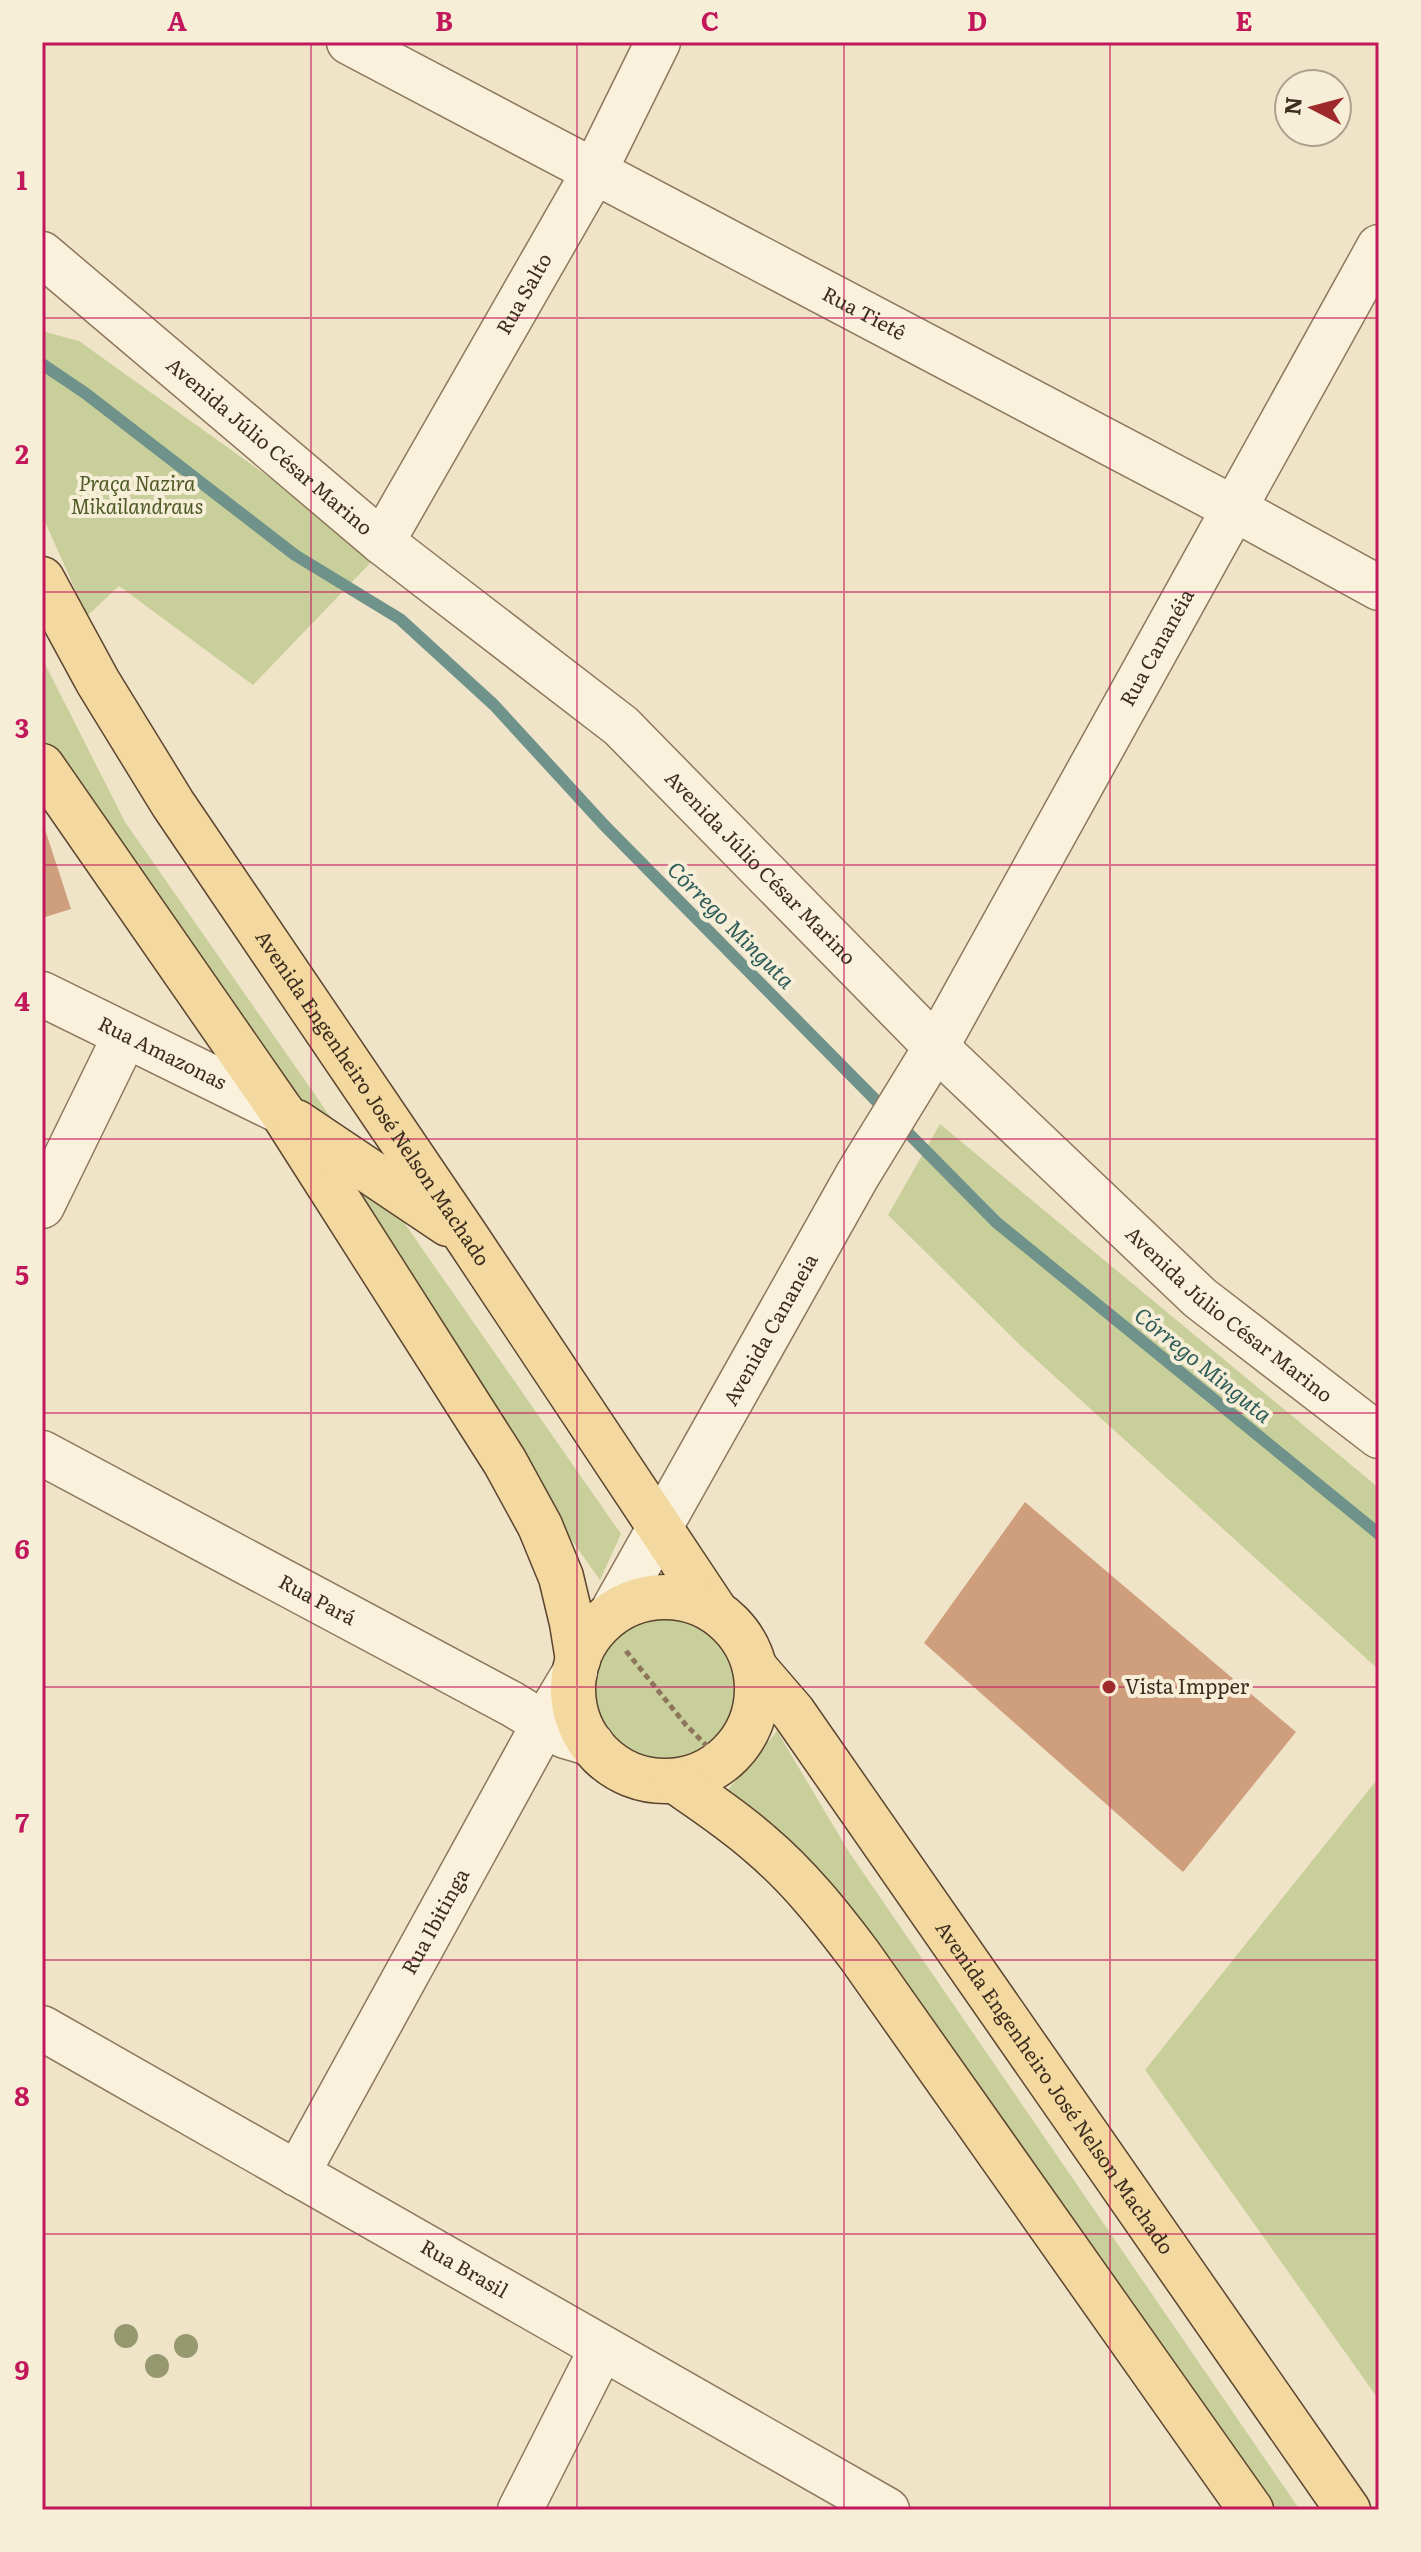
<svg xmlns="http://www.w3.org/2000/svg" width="1421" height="2552" viewBox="0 0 1421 2552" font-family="Literata,serif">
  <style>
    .green { fill: #c9cf9b }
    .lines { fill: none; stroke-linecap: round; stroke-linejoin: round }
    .stream { stroke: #6f938a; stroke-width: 12 }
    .building { fill: #cf9f7d }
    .minor-casing { stroke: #8d765c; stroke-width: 47 }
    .tertiary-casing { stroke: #8d765c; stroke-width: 47 }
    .primary-casing { stroke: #5b4430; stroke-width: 47 }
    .path { stroke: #8d765c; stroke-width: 5; stroke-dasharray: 6 4; stroke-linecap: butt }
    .minor { stroke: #faf1dc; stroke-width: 44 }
    .tertiary { stroke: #faf1dc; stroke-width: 44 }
    .primary { stroke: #f3d9a0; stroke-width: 44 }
    .tree { fill: #96986f }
    .grid { fill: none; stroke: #c2185b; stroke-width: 2; stroke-opacity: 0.55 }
    .poi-dot { fill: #9e2a2b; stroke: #f7eed8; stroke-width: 3 }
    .labels { text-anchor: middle; stroke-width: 8; stroke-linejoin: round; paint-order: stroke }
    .street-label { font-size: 20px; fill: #3d2e20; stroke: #f7eed8 }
    .park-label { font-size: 20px; font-style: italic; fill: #4d5a26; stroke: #f7eed8 }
    .poi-label { font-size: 20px; fill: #3d2e20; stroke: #f7eed8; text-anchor: start }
    .water-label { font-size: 22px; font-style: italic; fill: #2f5d5a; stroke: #f7eed8 }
    .neatline { fill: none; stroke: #c2185b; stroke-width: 3 }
    .grid-label { font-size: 26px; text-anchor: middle; font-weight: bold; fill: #c2185b }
  </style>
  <rect width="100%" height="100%" fill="#f0e4c8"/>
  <!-- green -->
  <g class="green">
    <path d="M42 331 79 341 378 555 253 685 119 586 87 616 42 515Z"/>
    <path d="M42 658 125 822 621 1534 600 1580 344 1221 42 758Z"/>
    <path d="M940 1124 1379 1488V1670L1021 1346 888 1215Z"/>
    <circle cx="664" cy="1689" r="73"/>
    <path d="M777 1731 849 1852 1300 2510H1262L721 1798Z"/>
    <path d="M1379 1777V2400L1145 2070Z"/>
  </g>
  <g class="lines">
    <!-- stream -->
    <path class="stream" d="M42 364 85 393 295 555 400 619 494 705 605 826 996 1222 1379 1534"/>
  </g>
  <!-- building -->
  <g class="building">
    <path d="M42 820 71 909 42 918Z"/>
    <path d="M1025 1502 1296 1732 1183 1872 924 1643Z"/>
  </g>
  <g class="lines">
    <defs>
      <g id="minor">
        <path id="s1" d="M349 42 1233 508 1379 588"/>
        <path id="s2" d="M382 542 594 172 658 42"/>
        <path d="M42 1206 125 1036"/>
        <path id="s3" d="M42 1453 512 1704 565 1736 592 1744"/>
        <path d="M520 2510 602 2348"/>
      </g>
      <g id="tertiary">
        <path id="s4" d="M42 254 382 542 621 726 936 1047 1200 1298 1379 1436"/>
        <path id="s5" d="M42 994 282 1112"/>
        <path id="s6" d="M611 1614 857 1176 936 1047 1379 247"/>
        <path id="s7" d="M42 2028 887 2510"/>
        <path id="s8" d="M297 2174 544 1724 575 1672"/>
      </g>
      <g id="primary">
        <path id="s9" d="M42 579 98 682 173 804 466 1236 716 1612"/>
        <path d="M42 766 282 1112 505 1462 540 1526 561 1577 572 1623 578 1660"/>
        <path d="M296 1122 448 1224"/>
        <circle cx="665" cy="1689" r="92"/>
        <path id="s10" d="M755 1668 793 1712 1348 2510"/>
        <path d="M675 1781C704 1801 733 1820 760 1844 798 1876 830 1916 860 1956L1251 2510"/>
      </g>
    </defs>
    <!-- minor casing -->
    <use href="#minor" class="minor-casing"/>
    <!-- tertiary casing -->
    <use href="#tertiary" class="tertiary-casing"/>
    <!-- primary casing -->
    <use href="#primary" class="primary-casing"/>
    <!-- path -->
    <path class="path" d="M626 1651 686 1725 710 1749"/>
    <!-- minor -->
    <use href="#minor" class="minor"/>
    <!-- tertiary -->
    <use href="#tertiary" class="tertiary"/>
    <!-- primary -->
    <use href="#primary" class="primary"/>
  </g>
  <!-- trees -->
  <g class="tree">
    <circle cx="126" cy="2336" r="12"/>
    <circle cx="186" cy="2346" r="12"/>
    <circle cx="157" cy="2366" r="12"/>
  </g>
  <!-- grid -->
  <path class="grid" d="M311 42V2510M577 42V2510M844 42V2510M1110 42V2510M42 318H1379M42 592H1379M42 865H1379M42 1139H1379M42 1413H1379M42 1687H1379M42 1960H1379M42 2234H1379"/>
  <!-- markers -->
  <circle class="poi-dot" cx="1109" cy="1687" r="8"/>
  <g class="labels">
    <!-- street labels -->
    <g class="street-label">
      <text dy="7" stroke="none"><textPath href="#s2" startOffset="286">Rua Salto</textPath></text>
      <text dy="7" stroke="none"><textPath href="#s1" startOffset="582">Rua Tietê</textPath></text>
      <text dy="7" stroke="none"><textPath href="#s4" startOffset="298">Avenida Júlio César Marino</textPath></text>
      <text dy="7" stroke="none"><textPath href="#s6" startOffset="1110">Rua Cananéia</textPath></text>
      <text dy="7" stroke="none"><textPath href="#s4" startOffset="946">Avenida Júlio César Marino</textPath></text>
      <text dy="7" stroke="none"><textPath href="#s5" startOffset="134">Rua Amazonas</textPath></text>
      <text dy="7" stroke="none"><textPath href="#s9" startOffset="616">Avenida Engenheiro José Nelson Machado</textPath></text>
      <text dy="7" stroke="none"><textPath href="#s4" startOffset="1594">Avenida Júlio César Marino</textPath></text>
      <text dy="7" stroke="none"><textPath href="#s6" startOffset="326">Avenida Cananeia</textPath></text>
      <text dy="7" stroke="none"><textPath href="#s3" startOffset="312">Rua Pará</textPath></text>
      <text dy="7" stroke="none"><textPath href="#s8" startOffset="288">Rua Ibitinga</textPath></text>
      <text dy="7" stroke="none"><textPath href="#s10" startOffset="516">Avenida Engenheiro José Nelson Machado</textPath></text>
      <text dy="7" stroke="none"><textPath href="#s7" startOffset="486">Rua Brasil</textPath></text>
    </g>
    <!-- park labels -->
    <g class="park-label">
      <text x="137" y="491">Praça Nazira<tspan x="137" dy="23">Mikailandraus</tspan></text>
    </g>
    <!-- poi labels -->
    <g class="poi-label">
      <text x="1125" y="1694">Vista Impper</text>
    </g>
    <!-- water labels -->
    <g class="water-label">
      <text transform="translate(731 925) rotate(45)" y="8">Córrego Minguta</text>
      <text transform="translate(1203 1365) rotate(39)" y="8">Córrego Minguta</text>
    </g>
  </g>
  <!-- border -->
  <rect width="1421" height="2552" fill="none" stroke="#f7eed8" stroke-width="88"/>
  <!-- north arrow -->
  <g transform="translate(1313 108) rotate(276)"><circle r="38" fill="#f7eed8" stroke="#ada18e" stroke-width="2"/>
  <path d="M0-6L14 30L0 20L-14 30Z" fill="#9e2a2b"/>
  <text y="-12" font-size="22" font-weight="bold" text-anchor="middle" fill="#3d2e20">N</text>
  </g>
  <rect x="44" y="44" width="1333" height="2464" class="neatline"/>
  <g class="grid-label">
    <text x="177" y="31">A</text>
    <text x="444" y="31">B</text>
    <text x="710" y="31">C</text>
    <text x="977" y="31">D</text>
    <text x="1244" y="31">E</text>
    <text x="22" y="190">1</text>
    <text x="22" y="464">2</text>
    <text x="22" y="738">3</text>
    <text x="22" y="1011">4</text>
    <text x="22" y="1285">5</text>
    <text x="22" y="1559">6</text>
    <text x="22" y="1833">7</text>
    <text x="22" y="2106">8</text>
    <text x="22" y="2380">9</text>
  </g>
</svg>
